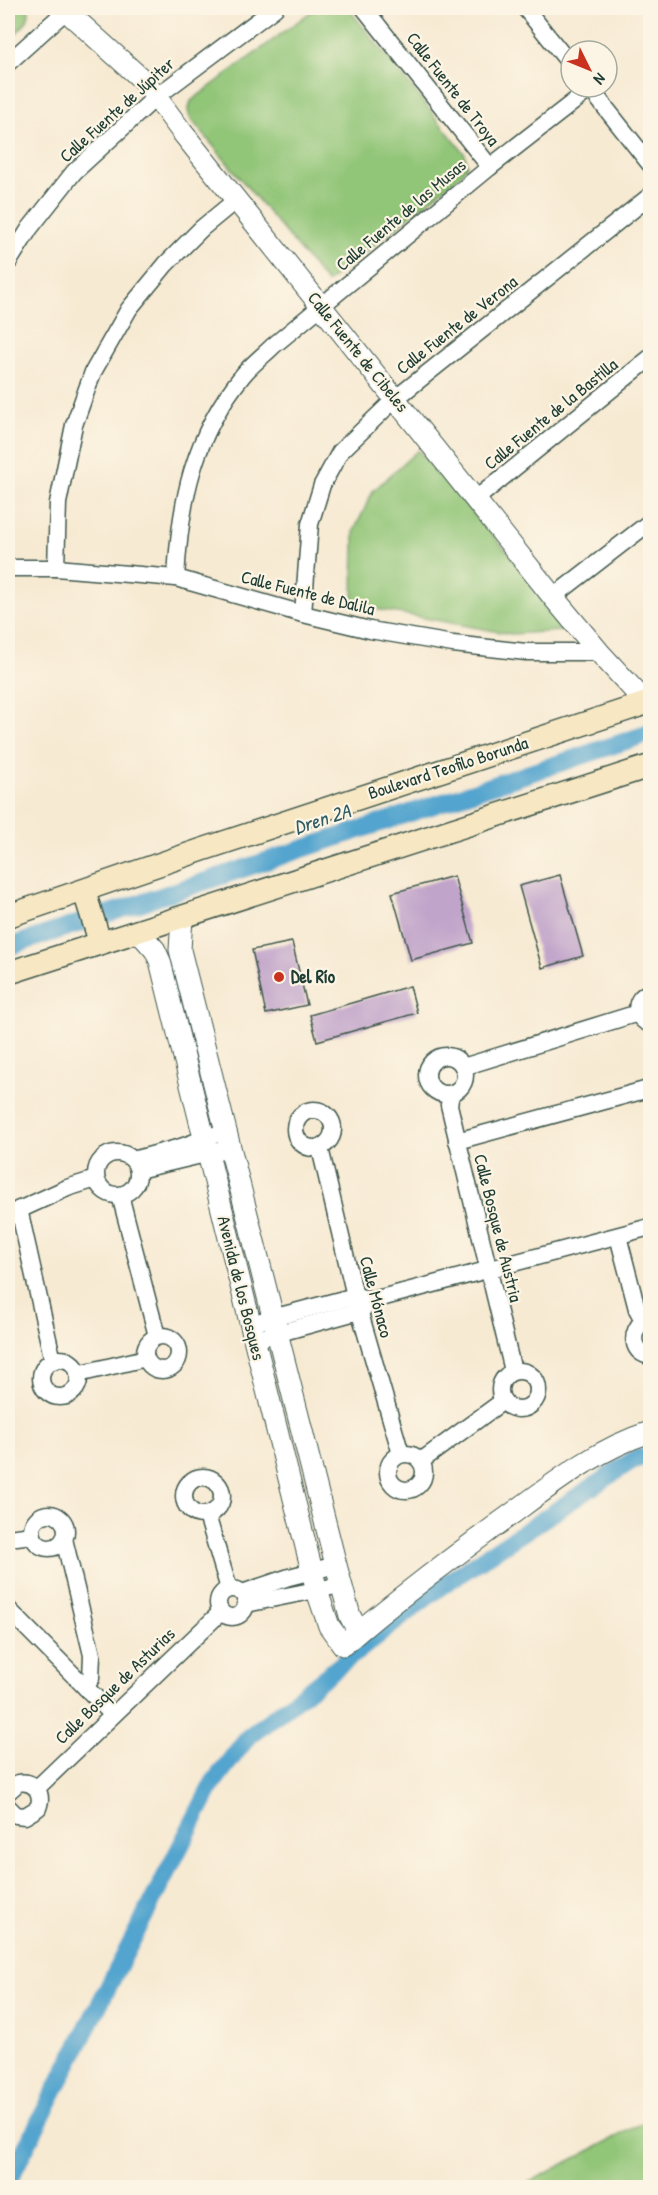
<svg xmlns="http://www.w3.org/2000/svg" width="658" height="2195" viewBox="0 0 658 2195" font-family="'Patrick Hand',sans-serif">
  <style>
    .green { fill: #91c577; stroke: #588156; stroke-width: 1.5 }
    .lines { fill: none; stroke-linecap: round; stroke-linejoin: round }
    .canal { stroke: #53a4ce; stroke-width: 18 }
    .building { fill: #c1a4ca }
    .minor-casing { stroke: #3f574c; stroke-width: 19 }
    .tertiary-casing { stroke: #3f574c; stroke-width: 23 }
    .secondary-casing { stroke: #3f574c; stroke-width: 25 }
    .minor { stroke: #fff; stroke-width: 16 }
    .tertiary { stroke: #fff; stroke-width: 21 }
    .secondary { stroke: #f7e8c3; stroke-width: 22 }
    .poi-dot { fill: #c8321e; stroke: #fcf5e5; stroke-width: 2 }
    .labels { text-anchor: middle; stroke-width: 4.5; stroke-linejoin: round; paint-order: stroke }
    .street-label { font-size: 18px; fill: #1f3d34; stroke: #fcf5e5 }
    .poi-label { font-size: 18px; font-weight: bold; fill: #1f3d34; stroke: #fcf5e5; text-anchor: start }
    .water-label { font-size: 20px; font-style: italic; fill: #2f5c62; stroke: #fcf5e5 }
  </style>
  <rect width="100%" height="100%" fill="#fcf5e5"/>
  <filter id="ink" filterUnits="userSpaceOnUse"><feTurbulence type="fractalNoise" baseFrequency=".0167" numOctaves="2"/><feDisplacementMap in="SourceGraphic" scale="12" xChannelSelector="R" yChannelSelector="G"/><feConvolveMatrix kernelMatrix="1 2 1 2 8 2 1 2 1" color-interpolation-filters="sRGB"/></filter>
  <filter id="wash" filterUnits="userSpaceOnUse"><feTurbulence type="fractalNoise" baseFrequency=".008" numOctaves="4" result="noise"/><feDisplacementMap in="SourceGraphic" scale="24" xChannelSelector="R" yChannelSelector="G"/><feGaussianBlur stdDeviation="1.35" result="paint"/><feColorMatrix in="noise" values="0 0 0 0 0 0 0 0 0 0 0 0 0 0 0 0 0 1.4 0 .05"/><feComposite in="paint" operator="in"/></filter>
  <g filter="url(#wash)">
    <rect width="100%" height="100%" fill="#f7ead3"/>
    <!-- green -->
    <g class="green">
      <path d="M8 8H28C33 21 17 32 8 40Z"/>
      <path d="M316 8H348L465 154 467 165 461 175 327 283 190 118 188 111 191 101Z"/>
      <path d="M418 450 576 630 511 634 353 605 354 531 373 491Z"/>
      <path d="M650 2119V2187H520Z"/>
    </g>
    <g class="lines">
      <!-- canal -->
      <g class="canal">
        <path d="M8 947 650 733"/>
        <path d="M8 2182 213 1783 247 1738 440 1587 633 1460 650 1455"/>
      </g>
    </g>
    <g id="blocks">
      <!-- building -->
      <g class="building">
        <path d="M560 875 583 956 542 968 519 886Z"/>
        <path d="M454 876 473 943 411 960 392 893Z"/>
        <path d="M292 942 307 1005 266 1014 252 950Z"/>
        <path d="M410 986 417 1013 317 1041 310 1015Z"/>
      </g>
    </g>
  </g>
  <g filter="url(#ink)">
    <use href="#blocks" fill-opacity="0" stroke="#3f574c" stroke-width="1.5"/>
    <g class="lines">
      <defs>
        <g id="minor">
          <path d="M364 8 490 167"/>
          <path d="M525 8 571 65"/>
          <path d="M8 63 69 8"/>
          <path d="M589 87 650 164"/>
          <path d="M8 263 30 228 74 172 156 97 275 8"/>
          <path d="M476 499 650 358"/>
          <path d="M8 568H56L176 578 303 614 370 630 453 644 526 652H599"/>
          <path d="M56 568 58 503 74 425 93 372 129 309 166 264 202 228 236 200"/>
          <path d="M176 578C180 502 193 436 243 375 252 364 264 355 273 346L490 167 590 89"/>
          <path d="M553 597 650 522"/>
          <path d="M303 614 310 524 322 485 340 452 395 399 650 196"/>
          <path d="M650 992C633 998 633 1018 650 1024"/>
          <circle cx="446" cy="1075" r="19"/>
          <path d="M463 1067 638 1013"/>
          <path d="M451 1094 449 1105 513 1371"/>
          <circle cx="314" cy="1129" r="19"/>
          <path d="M457 1141 645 1090 650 1087"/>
          <path d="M320 1148 355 1296 401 1454"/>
          <circle cx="117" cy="1174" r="21"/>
          <path d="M133 1160 181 1147 226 1131"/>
          <path d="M138 1170 231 1148"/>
          <path d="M120 1195 157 1336"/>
          <path d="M19 1209 53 1361"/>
          <path d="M8 1215 67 1188 96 1179"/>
          <path d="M618 1236 637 1309 644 1322"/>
          <path d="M650 1321 639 1325C630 1338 634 1353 650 1356"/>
          <path d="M250 1324 355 1296 365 1298"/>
          <circle cx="162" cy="1353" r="17"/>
          <path d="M254 1340 359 1311 377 1299 650 1227"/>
          <circle cx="60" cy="1378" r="19"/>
          <circle cx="519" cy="1390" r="19"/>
          <path d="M78 1374 146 1358"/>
          <circle cx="406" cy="1472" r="18"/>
          <path d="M421 1461 503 1401"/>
          <circle cx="203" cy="1496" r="19"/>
          <circle cx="49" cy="1531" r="17"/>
          <path d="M207 1515 229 1589"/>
          <path d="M8 1538 33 1535"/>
          <path d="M64 1539 92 1655 91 1678 86 1688"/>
          <circle cx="232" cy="1603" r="14"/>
          <path d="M242 1593 289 1577 336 1565"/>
          <path d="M246 1604 341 1585"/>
          <path d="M8 1609 113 1715"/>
          <path d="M37 1788 221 1612"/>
          <path d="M8 1792 18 1783C34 1780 44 1793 38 1808L25 1816 16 1815 8 1807"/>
        </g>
        <g id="tertiary">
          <path d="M63 8 145 82 182 132 553 597 599 652 646 703"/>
          <path d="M182 917 180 950 197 1017 336 1565 350 1616 358 1631"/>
          <path d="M139 932 155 950 160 961 317 1591 329 1626 343 1645C394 1601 448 1561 502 1521 549 1487 594 1450 650 1432"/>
        </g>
        <g id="secondary">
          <path d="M84 891 100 942"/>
          <path d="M8 916 201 850 650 702"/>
          <path d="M8 973 650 766"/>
        </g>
      </defs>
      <!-- minor casing -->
      <use href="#minor" class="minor-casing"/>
      <!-- tertiary casing -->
      <use href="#tertiary" class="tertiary-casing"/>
      <!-- secondary casing -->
      <use href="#secondary" class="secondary-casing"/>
      <!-- minor -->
      <use href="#minor" class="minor"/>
      <!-- tertiary -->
      <use href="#tertiary" class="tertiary"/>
      <!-- secondary -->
      <use href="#secondary" class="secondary"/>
    </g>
  </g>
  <!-- markers -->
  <circle class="poi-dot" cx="279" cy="977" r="6"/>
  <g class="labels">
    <!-- street labels -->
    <g class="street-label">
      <text transform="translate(453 89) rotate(52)" y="6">Calle Fuente de Troya</text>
      <text transform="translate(117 110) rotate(-42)" y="6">Calle Fuente de Júpiter</text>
      <text transform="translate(401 215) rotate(-40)" y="6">Calle Fuente de las Musas</text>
      <text transform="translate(457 325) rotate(-38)" y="6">Calle Fuente de Verona</text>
      <text transform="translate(358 352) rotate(51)" y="6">Calle Fuente de Cibeles</text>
      <text transform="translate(551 414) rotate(-39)" y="6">Calle Fuente de la Bastilla</text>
      <text transform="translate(308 593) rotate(14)" y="6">Calle Fuente de Dalila</text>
      <text transform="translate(448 768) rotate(-18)" y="6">Boulevard Teofilo Borunda</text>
      <text transform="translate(498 1228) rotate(76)" y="6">Calle Bosque de Austria</text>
      <text transform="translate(241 1288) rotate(76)" y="6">Avenida de los Bosques</text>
      <text transform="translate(376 1297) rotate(75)" y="6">Calle Mónaco</text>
      <text transform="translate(115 1686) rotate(-44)" y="6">Calle Bosque de Asturias</text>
    </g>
    <!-- poi labels -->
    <g class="poi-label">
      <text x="291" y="983">Del Río</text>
    </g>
    <!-- water labels -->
    <g class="water-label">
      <text transform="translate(322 819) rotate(-18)" y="7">Dren 2A</text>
    </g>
  </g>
  <!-- margin -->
  <rect width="658" height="2195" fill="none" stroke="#fcf5e5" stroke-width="30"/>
  <!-- north arrow -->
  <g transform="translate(589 69) rotate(133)"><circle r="28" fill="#fcf5e5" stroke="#a4ab9e" stroke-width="1.5"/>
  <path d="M0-4.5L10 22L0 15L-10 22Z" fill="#c8321e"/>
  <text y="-9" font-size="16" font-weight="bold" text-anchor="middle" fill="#1f3d34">N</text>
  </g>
</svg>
